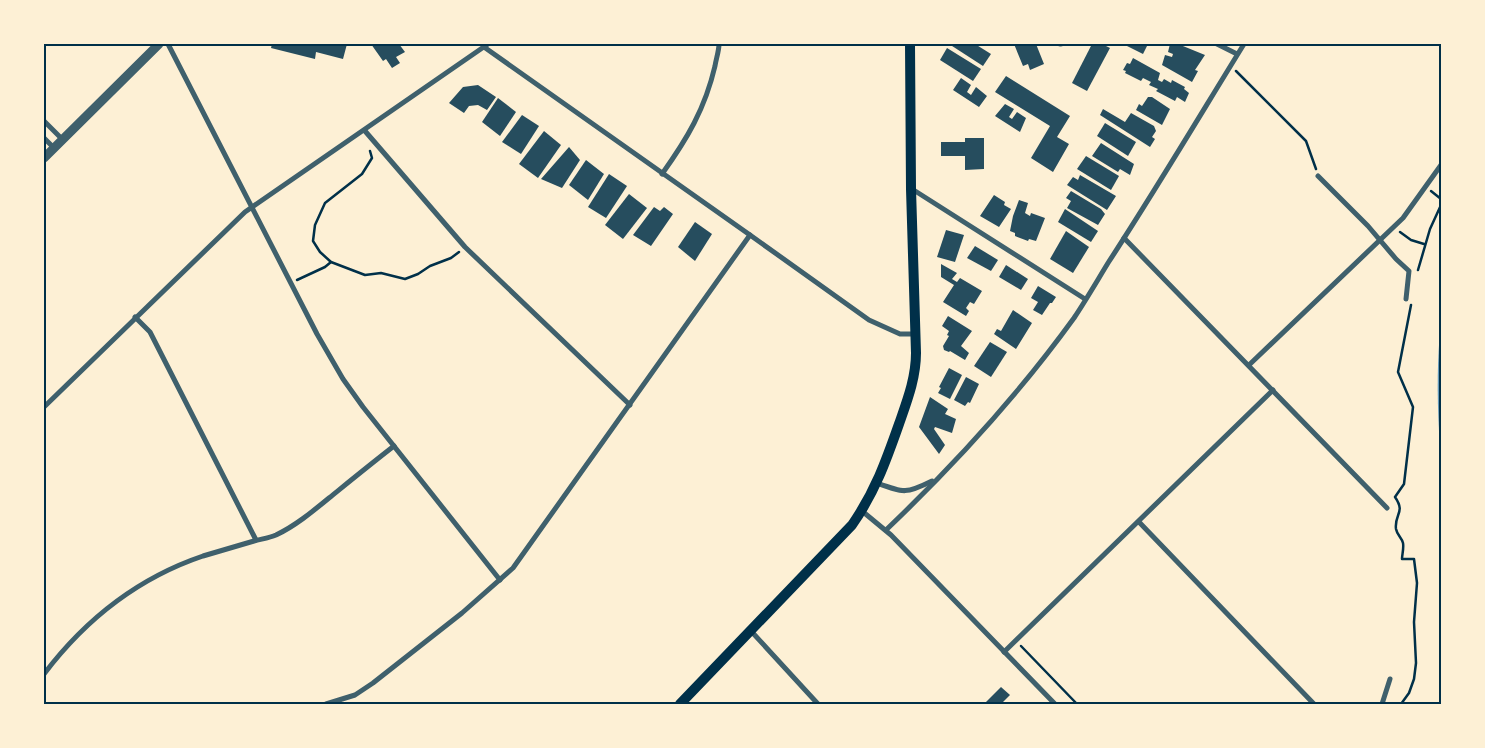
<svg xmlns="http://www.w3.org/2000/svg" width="1485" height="748" viewBox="0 0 1485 748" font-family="Lato,sans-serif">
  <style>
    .water { fill: #669bbc }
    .building { fill: #264d5e }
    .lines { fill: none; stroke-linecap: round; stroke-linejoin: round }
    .path { stroke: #003049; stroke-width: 2.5 }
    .minor { stroke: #3f606c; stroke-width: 5 }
    .tertiary { stroke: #3f606c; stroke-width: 9 }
    .secondary { stroke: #003049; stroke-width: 10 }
    .neatline { fill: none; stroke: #003049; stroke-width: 2 }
  </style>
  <rect width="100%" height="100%" fill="#fdf0d5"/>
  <!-- water -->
  <path class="water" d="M1441 322V433L1439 431C1437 395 1437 358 1441 322Z"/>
  <!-- building -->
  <g class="building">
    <path d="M272 44H347L343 59 316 52 315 59 271 48Z"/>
    <path d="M371 44H399L405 52 396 57 400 63 392 68 386 59 383 61Z"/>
    <path d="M949 44H975L991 54 983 66Z"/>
    <path d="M1014 44H1036L1044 64 1030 70 1028 64 1023 66Z"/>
    <path d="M1092 44H1102L1110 48 1087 91 1072 83Z"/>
    <path d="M1123 44H1148L1143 54Z"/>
    <path d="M1170 44H1178L1205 55 1195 70 1198 71 1192 82 1162 65 1165 55 1172 57 1173 54 1168 52Z"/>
    <path d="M947 48 981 69 973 81 940 60Z"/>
    <path d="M1133 58 1160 73 1158 80 1162 82 1164 79 1171 83 1172 80 1185 87 1184 89 1189 93 1185 102 1177 97 1175 101 1156 91 1158 89 1149 85 1151 82 1143 78 1141 81 1125 73 1126 71 1123 70 1127 63 1130 64Z"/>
    <path d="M1006 76 1070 116 1057 137 1069 144 1053 172 1031 158 1050 126 995 92Z"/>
    <path d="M961 78 971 85 967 92 971 95 976 87 987 96 979 107 953 90Z"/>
    <path d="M478 85 496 97 487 110 478 105 469 106 464 113 449 103 463 87Z"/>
    <path d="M1148 97H1152L1170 109 1162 125 1136 110 1139 104 1142 106Z"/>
    <path d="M498 98 516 112 500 136 482 122Z"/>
    <path d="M1005 104 1014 109 1009 117 1012 119 1017 112 1026 118 1020 132 995 116Z"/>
    <path d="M1103 109 1125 122 1131 113 1154 126 1156 131 1152 137 1155 139 1150 147 1100 115Z"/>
    <path d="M522 115 539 126 521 154 502 142Z"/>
    <path d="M1105 123 1136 142 1128 156 1097 136Z"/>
    <path d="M544 131 561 145 538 178 519 164Z"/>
    <path d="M965 138H984V169L965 170V156H941V142H965Z"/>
    <path d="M1101 143 1134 164 1130 175 1120 169 1118 172 1092 156Z"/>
    <path d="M569 147 580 160 562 188 541 179Z"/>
    <path d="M1086 156 1119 176 1111 190 1077 169Z"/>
    <path d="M586 160 604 174 588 200 569 185Z"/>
    <path d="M609 174 627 186 606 218 588 207Z"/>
    <path d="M1080 175 1116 196 1107 210 1067 185 1073 177 1078 180Z"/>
    <path d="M1071 191 1101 209 1105 214 1098 225 1067 208 1071 201 1066 198Z"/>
    <path d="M629 194 647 208 623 239 605 225Z"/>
    <path d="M994 195 1005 202 1004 205 1011 209 999 227 980 216Z"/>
    <path d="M1019 200 1028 203 1025 213 1030 216 1031 213 1045 218 1036 241 1029 239 1028 241 1015 236V233L1010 231 1013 216Z"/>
    <path d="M654 207 660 211 664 207 673 214 651 246 633 235Z"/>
    <path d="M1065 209 1098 231 1091 242 1058 222Z"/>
    <path d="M695 222 712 234 695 261 678 247Z"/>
    <path d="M946 230 964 235 955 262 937 257Z"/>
    <path d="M1066 231 1089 247 1073 273 1050 259Z"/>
    <path d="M975 246 998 260 991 271 967 258Z"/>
    <path d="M941 264 957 273 952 279 957 282 960 278 982 291 974 304 970 302 966 308 969 311 966 316 943 302 954 285 941 277Z"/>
    <path d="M1006 265 1028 279 1021 290 999 277Z"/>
    <path d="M1038 286 1056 297 1052 303H1050L1042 315 1033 310 1038 302 1031 298Z"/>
    <path d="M1013 310 1032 323 1016 349 994 334 997 329 1001 331Z"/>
    <path d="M948 316 972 331 961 346 969 353 965 360 950 351 949 352 944 350 943 346 949 336 947 335 949 331 942 326Z"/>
    <path d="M990 342 1007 352 991 377 974 366Z"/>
    <path d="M949 368 962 375 950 399 938 393 941 388 939 387Z"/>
    <path d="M966 377 979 384 970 403 968 402 965 406 954 400Z"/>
    <path d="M930 397 948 409 945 414 956 419 952 433 935 427 934 429 945 445 939 454 919 427Z"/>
    <path d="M1001 687 1010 695 1001 704H984Z"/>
  </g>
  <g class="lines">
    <!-- path -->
    <g class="path">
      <path d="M1236 71 1306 141 1316 169"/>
      <path d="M370 151 372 158 362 174 325 203 315 225 313 241 320 252 331 262 365 275 381 273 405 279 418 274 430 266 451 258 459 252"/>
      <path d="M1431 191 1441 199"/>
      <path d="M1400 232 1411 240 1424 244"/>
      <path d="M1418 270 1430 229 1441 205"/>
      <path d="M297 280 325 267 331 262"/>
      <path d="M1021 646 1077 704"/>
      <path d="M1401 704 1409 693 1414 679 1416 663 1414 622 1417 583 1414 559H1402C1402 555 1404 548 1403 543 1402 538 1397 535 1396 529 1394 514 1406 513 1395 497L1404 484 1413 407 1398 372 1411 305"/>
    </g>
    <!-- minor -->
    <g class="minor">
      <path d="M168 44 317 334 343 379 363 407 500 580"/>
      <path d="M1060 44H1061"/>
      <path d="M1217 44 1237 54"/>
      <path d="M484 47 750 235 869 320 900 334H915"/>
      <path d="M44 121 63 140"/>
      <path d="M365 131 465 247 630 405"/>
      <path d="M44 138 54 148"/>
      <path d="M662 174C687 139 705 109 715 66 716 59 719 51 719 44"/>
      <path d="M1318 176 1368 226 1396 259 1409 271 1406 299"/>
      <path d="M912 189 1085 299"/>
      <path d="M1124 238 1387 508"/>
      <path d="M135 317 150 332 256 540"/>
      <path d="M1249 365 1403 218 1441 165"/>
      <path d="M44 407 245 212 488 44"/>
      <path d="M877 483C904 493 906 494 932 481"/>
      <path d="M862 511 891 535 1055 704"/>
      <path d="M1139 522 1314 704"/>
      <path d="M886 530C953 466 1019 394 1074 318 1086 300 1097 281 1108 263 1155 191 1199 117 1244 44"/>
      <path d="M751 631 818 704"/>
      <path d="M1004 652 1273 390"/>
      <path d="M44 674C85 620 138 578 203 556 220 551 237 546 254 541 261 539 269 538 276 535 295 526 312 512 329 498 350 481 372 463 394 446"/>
      <path d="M326 704 355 695 373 683 462 613 513 568 750 235"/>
      <path d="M1382 704 1390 679"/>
    </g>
    <!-- tertiary -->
    <path class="tertiary" d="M44 158 159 44"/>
    <!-- secondary -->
    <path class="secondary" d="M680 704 852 525C875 492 886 461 899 424 907 401 916 378 916 353L911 189 910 44"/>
  </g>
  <!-- border -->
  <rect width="1485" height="748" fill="none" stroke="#fdf0d5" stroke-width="90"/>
  <rect x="45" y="45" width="1395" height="658" class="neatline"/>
</svg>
